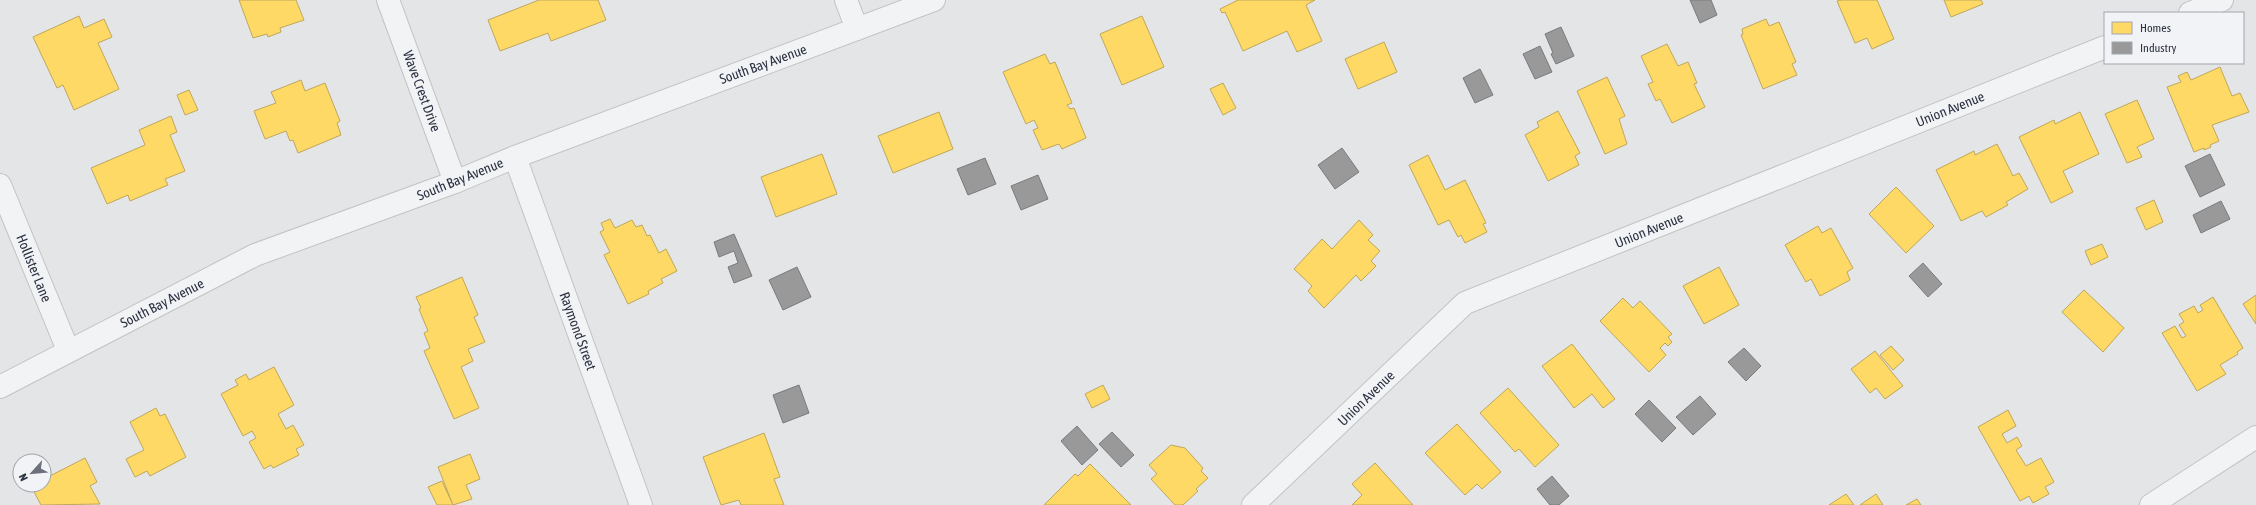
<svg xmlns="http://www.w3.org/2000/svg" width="2256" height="505" viewBox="0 0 2256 505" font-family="'Asap Condensed',sans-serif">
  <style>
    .homes { fill: #ffd966; stroke: #bfa75a }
    .industry { fill: #999; stroke: #787a7e }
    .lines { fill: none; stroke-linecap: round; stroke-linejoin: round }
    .minor-casing { stroke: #c1c3c5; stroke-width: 24 }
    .tertiary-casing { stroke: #c1c3c5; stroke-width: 24 }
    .minor { stroke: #f2f3f4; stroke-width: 22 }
    .tertiary { stroke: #f2f3f4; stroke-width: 22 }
    .labels { text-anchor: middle; stroke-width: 4; stroke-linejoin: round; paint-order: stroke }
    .street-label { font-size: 14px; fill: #2b313f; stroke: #f1f3f6 }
  </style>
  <rect width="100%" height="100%" fill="#e3e5e7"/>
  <!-- homes -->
  <g class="homes">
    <path d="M239 0H296L304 20 280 28 281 32 268 37 267 34 253 38Z"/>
    <path d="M539 0H598L606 20 551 41 548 33 500 51 488 20Z"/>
    <path d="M1238 0H1315L1306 5 1322 41 1297 52 1287 31 1243 51 1225 12 1222 13 1220 9Z"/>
    <path d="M1841 0H1877L1894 39 1872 49 1867 38 1855 43 1837 1Z"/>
    <path d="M1944 0H1981L1983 4 1951 17Z"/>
    <path d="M79 16 84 28 104 19 112 37 98 43 119 89 74 110 63 85 57 88 33 37Z"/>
    <path d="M1142 16 1164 67 1122 85 1100 34Z"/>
    <path d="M1766 19 1769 26 1779 22 1796 62 1792 64 1797 75 1763 89 1741 35 1743 34 1742 29Z"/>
    <path d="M1384 42 1397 72 1358 89 1345 59Z"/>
    <path d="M1667 44 1678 66 1688 62 1697 83 1694 84 1705 107 1672 123 1660 99 1656 101 1648 84 1653 82 1641 56Z"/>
    <path d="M1045 54 1050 64 1055 62 1072 103 1067 105 1070 109 1074 108 1086 138 1062 149 1059 144 1042 150 1033 130 1038 128 1034 120 1026 124 1003 72Z"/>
    <path d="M2220 67 2232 96 2240 93 2249 112 2212 125 2219 141 2210 145 2211 147 2204 150V148L2194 152 2167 87 2181 82 2178 76 2187 72 2191 80Z"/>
    <path d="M1607 77 1625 116 1619 119 1627 144 1605 154 1577 91Z"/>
    <path d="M301 80 305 91 325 83 340 121 337 123 341 135 298 153 293 140 290 141 286 131 265 139 254 111 276 103 271 92Z"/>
    <path d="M1223 83 1236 108 1223 115 1210 89Z"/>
    <path d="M189 90 198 110 185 115 177 95Z"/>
    <path d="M2137 100 2154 139 2137 147 2142 157 2127 163 2105 114Z"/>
    <path d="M1558 111 1580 153 1575 156 1579 165 1548 181 1525 135 1539 127 1537 122Z"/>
    <path d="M939 112 953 149 893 173 878 136Z"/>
    <path d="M2080 112 2099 154 2063 171 2073 192 2051 203 2019 137 2054 120 2055 124Z"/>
    <path d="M171 116 177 132 170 135 185 171 165 179 168 185 130 201 128 195 107 204 91 168 145 145 139 130Z"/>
    <path d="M1997 144 2013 176 2019 173 2028 189 2006 202 2008 205 1986 217 1982 211 1961 221 1936 170 1974 151 1975 155Z"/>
    <path d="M822 154 837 194 776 217 761 177Z"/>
    <path d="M1428 155 1445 190 1465 180 1486 223 1483 224 1487 232 1465 243 1461 235 1458 237 1449 220 1438 225 1409 165Z"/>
    <path d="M1896 187 1934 226 1906 253 1869 214Z"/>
    <path d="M2154 200 2163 222 2146 230 2136 208Z"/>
    <path d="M610 219 615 228 632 220 636 227 642 225 647 236 650 235 659 253 666 249 677 271 661 279 663 283 648 291 649 294 628 304 604 255 610 252 600 232 604 230 601 223Z"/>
    <path d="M1359 220 1373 235 1368 240 1380 251 1371 261 1376 266 1361 281 1356 275 1324 308 1308 291 1312 286 1294 269 1322 239 1332 249Z"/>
    <path d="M1818 226 1822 233 1831 228 1853 268 1847 272 1850 280 1820 296 1811 279 1806 282 1785 245Z"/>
    <path d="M2102 244 2108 257 2091 265 2085 251Z"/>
    <path d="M1719 267 1739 305 1704 324 1683 286Z"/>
    <path d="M462 277 478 315 474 317 485 342 468 349 473 361 461 367 479 408 454 419 424 351 430 348 424 333 428 331 419 309 421 308 416 297Z"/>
    <path d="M2084 290 2124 328 2103 352 2062 312Z"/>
    <path d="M2256 295V324L2243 304Z"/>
    <path d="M2213 297 2243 348 2237 352 2238 354 2220 365 2226 374 2197 391 2162 333 2175 326 2182 338 2186 336 2179 325 2184 322 2179 314 2194 306 2198 313 2203 310 2200 305Z"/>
    <path d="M1623 298 1633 308 1640 301 1672 334 1668 337 1672 342 1668 346 1665 343 1660 348 1666 355 1649 372 1600 321Z"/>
    <path d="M1572 344 1615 399 1603 408 1592 394 1574 408 1542 366Z"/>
    <path d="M1891 346 1904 360 1893 370 1880 355Z"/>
    <path d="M1875 351 1903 386 1885 399 1876 388 1870 393 1851 369Z"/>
    <path d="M274 367 294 405 278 414 286 429 293 425 304 445 296 449 299 455 273 468 271 465 264 469 249 442 256 438 252 431 243 436 221 394 238 385 235 380 246 374 249 380Z"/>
    <path d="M1103 385 1110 399 1092 408 1085 394Z"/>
    <path d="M1508 388 1559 445 1535 467 1519 449 1515 452 1480 413Z"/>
    <path d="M156 408 160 416 165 414 186 457 150 476 147 471 135 477 126 459 144 450 130 422Z"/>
    <path d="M2008 410 2016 426 2002 434 2007 443 2017 437 2022 446 2016 450 2026 466 2041 458 2054 482 2045 487 2049 494 2033 503 2029 496 2020 501 1978 427Z"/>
    <path d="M1457 424 1501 472 1482 489 1477 484 1465 495 1425 453Z"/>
    <path d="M764 433 780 477 774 479 784 505H741L739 500 721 505 703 457Z"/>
    <path d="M1171 445 1185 448 1203 468 1201 471 1208 478 1196 489 1198 491 1183 505H1175L1151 479 1157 474 1149 465Z"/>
    <path d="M470 454 480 479 466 485 472 499 453 505 438 467Z"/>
    <path d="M85 458 97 482 90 486 100 504 41 505 31 486 44 485V479Z"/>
    <path d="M1375 463 1413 505H1352L1362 495 1352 484Z"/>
    <path d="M1090 464 1131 505H1044L1075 474 1078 476Z"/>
    <path d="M442 481 453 505H437L428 487Z"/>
    <path d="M1846 494 1854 505H1829Z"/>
    <path d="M1876 494 1883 505H1860Z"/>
    <path d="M1917 499 1921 505H1906Z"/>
  </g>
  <!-- industry -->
  <g class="industry">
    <path d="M1690 0H1711L1717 15 1700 23Z"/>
    <path d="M1561 27 1574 56 1556 64 1551 54 1553 53 1545 34Z"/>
    <path d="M1540 46 1552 72 1535 79 1523 54Z"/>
    <path d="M1480 69 1493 95 1475 103 1463 78Z"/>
    <path d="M1342 148 1359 172 1335 189 1318 165Z"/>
    <path d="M2210 154 2225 185 2200 197 2185 166Z"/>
    <path d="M985 158 996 184 968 195 957 169Z"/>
    <path d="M1038 175 1048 199 1021 210 1011 186Z"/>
    <path d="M2221 201 2230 219 2201 233 2193 215Z"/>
    <path d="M734 234 752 276 734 283 728 267 738 263 734 251 719 257 714 242Z"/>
    <path d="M1923 263 1942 284 1928 297 1909 276Z"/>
    <path d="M797 267 811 297 783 310 769 280Z"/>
    <path d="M1744 348 1761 366 1746 381 1728 362Z"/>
    <path d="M799 385 809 413 783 423 773 395Z"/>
    <path d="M1700 396 1716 414 1693 435 1676 417Z"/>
    <path d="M1649 400 1676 428 1662 442 1635 414Z"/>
    <path d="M1077 426 1098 450 1082 465 1061 441Z"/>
    <path d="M1112 432 1134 455 1121 467 1099 444Z"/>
    <path d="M1552 476 1569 496 1559 505H1550L1537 489Z"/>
  </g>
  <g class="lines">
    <defs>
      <g id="minor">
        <path d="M388 0 455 182"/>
        <path d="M846 0 857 29"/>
        <path d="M2190 13 2222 0"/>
        <path d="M515 157 641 505"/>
        <path d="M0 185 68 350"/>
        <path d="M1253 505 1465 303 2105 47"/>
        <path d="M2151 505 2256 437"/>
      </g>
      <path id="tertiary" d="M0 387 255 255 455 182 515 157 934 0"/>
    </defs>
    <!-- minor casing -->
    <use href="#minor" class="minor-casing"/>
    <!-- tertiary casing -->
    <use href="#tertiary" class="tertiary-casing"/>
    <!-- minor -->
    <use href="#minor" class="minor"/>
    <!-- tertiary -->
    <use href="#tertiary" class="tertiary"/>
  </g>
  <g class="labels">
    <!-- street labels -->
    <g class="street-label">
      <text transform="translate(763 64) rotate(-20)" y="5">South Bay Avenue</text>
      <text transform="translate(422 91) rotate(70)" y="5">Wave Crest Drive</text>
      <text transform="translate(1950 109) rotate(-22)" y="5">Union Avenue</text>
      <text transform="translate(460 179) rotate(-22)" y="5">South Bay Avenue</text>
      <text transform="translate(1649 230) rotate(-22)" y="5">Union Avenue</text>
      <text transform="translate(34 268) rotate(68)" y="5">Hollister Lane</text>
      <text transform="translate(162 303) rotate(-27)" y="5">South Bay Avenue</text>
      <text transform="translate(578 331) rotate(70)" y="5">Raymond Street</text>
      <text transform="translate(1366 398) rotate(-44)" y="5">Union Avenue</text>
    </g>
  </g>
  <!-- legend -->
  <rect x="2104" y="12" width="140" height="52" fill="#f1f3f6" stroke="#a2a5ad"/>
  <rect x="2112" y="22" width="20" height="12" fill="#ffd966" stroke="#a2a5ad"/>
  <text x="2140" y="32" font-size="12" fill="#2b313f">Homes</text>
  <rect x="2112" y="42" width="20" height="12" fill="#999999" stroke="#a2a5ad"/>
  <text x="2140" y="52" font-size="12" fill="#2b313f">Industry</text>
  <!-- north arrow -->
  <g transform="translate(32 473) rotate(243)"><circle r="19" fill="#f1f3f6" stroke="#a2a5ad"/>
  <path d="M0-3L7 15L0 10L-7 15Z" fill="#6b707a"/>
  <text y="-6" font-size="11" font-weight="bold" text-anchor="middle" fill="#2b313f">N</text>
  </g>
</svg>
